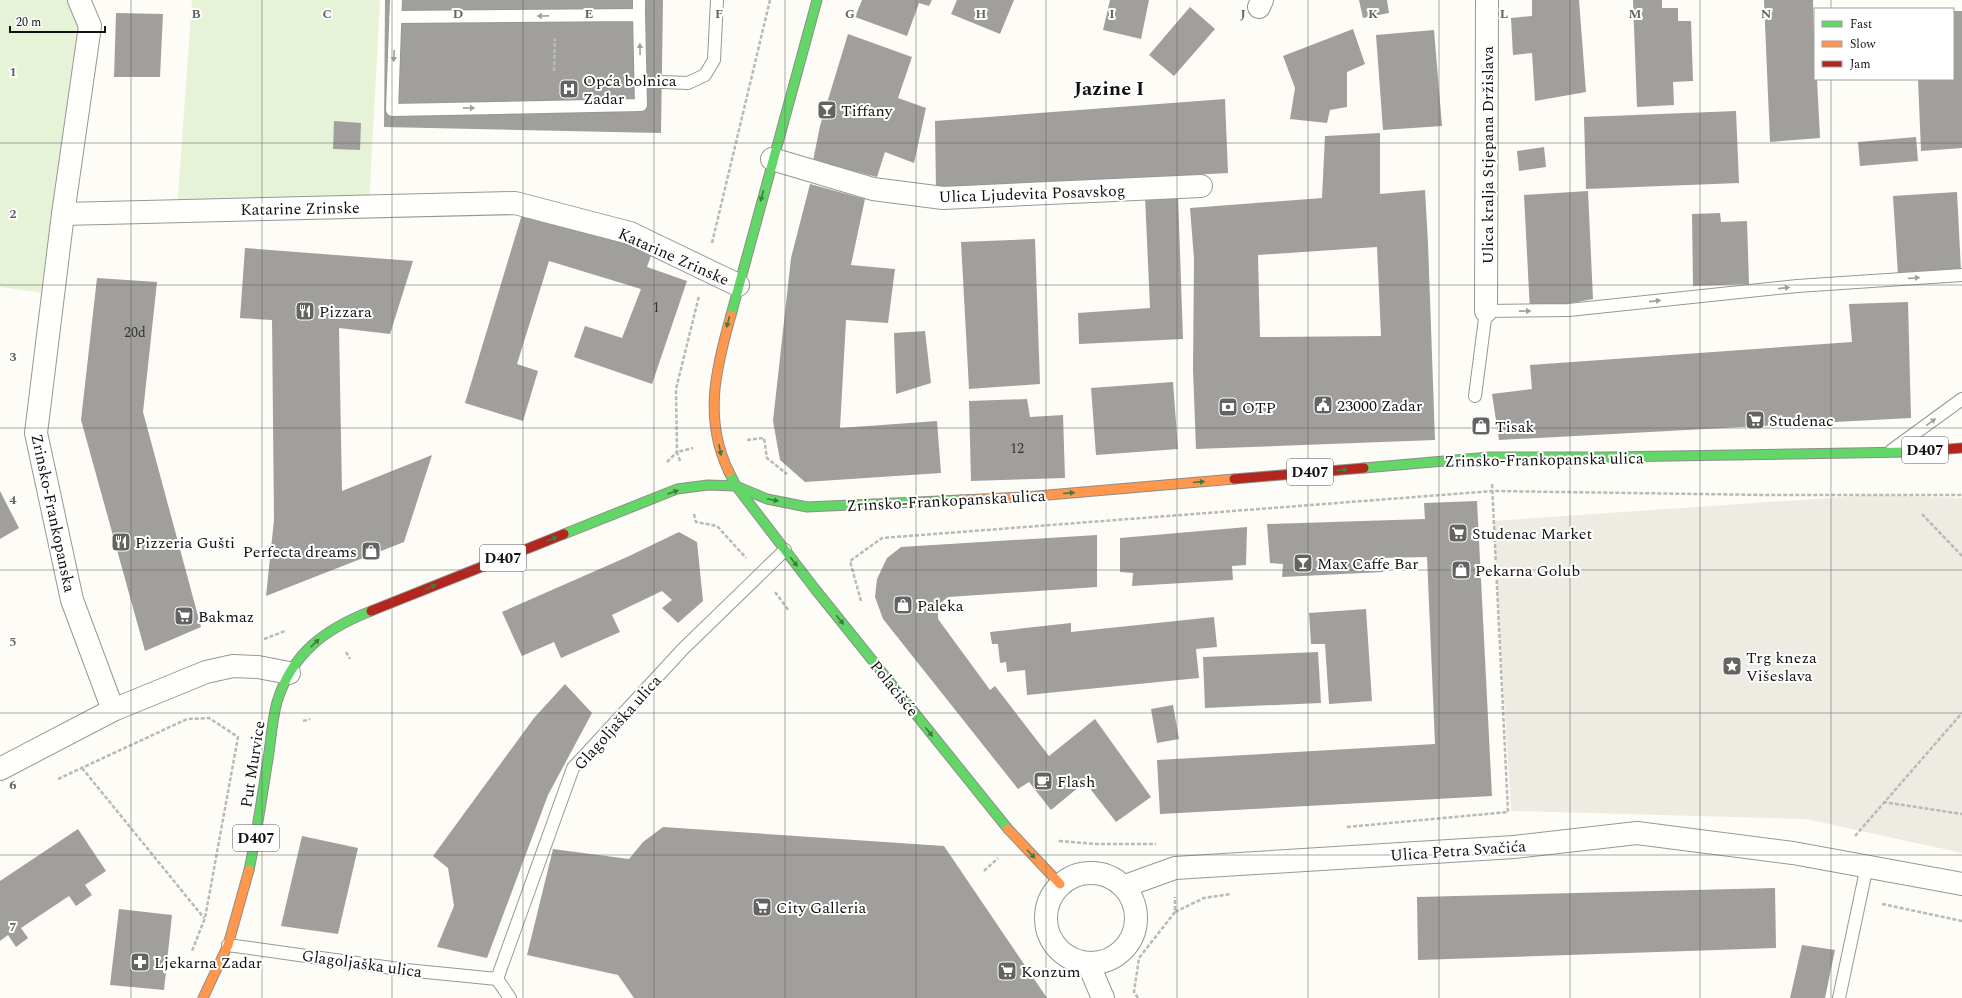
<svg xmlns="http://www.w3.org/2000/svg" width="1962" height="998" viewBox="0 0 1962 998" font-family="Spectral,serif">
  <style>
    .green { fill: #e7f3d7 }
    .plaza { fill: #edebe2 }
    .building { fill: #a19f9c; fill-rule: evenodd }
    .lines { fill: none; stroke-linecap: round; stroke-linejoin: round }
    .lane-casing { stroke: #979795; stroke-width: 14 }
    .street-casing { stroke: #979795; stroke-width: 24 }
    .fast-casing { stroke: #8e8d8b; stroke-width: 11 }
    .slow-casing { stroke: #8e8d8b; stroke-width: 11 }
    .jam-casing { stroke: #8e8d8b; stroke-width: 11 }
    .path { stroke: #b9b9b8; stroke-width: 2.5; stroke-dasharray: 4 2; stroke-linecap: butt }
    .lane { stroke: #fffffe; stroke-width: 12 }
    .street { stroke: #fffffe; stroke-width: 22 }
    .fast { stroke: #63d668; stroke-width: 9 }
    .slow { stroke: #ff974d; stroke-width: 9 }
    .jam { stroke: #b3261e; stroke-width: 9 }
    .oneway { fill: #a0a09f }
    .oneway2 { fill: #3e7d41 }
    .grid { fill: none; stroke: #646362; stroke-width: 1; stroke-opacity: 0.55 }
    .labels { text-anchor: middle; stroke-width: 4; stroke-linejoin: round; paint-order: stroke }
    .number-label { font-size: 14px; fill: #353434 }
    .shield { fill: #fff; stroke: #585858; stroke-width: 1 }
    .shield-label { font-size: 15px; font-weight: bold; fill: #111 }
    .poi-label { font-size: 16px; fill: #111; stroke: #fff; text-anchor: start }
    .street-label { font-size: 16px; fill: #111; stroke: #fff }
    .district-label { font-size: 20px; font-weight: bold; fill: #111; stroke: #fff }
    .grid-label { font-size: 13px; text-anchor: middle; font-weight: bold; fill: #646362; stroke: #fff; stroke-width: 4; stroke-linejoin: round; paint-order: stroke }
  </style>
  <rect width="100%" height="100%" fill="#fdfcf7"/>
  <!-- green -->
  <g class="green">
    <path d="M0 0H79L90 26 52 294 0 287Z"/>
    <path d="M192 0H380L369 206 177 211Z"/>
  </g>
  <!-- plaza -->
  <path class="plaza" d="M1872 495 1962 498V853L1806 819 1511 811 1493 521Z"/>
  <!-- building -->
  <g class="building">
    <path d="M385 0H663L661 133 384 127Z"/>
    <path d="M862 0H932L929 6 919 3 907 36 855 17Z"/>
    <path d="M957 0H1014L1000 34 951 14Z"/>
    <path d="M1110 0H1149L1141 39 1103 30Z"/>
    <path d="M1359 0H1387L1389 13 1363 18Z"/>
    <path d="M1532 0H1579L1586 92 1535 101 1532 53 1513 55 1511 18 1532 16Z"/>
    <path d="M1633 0H1662V8H1678V21H1691L1693 81 1673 82 1674 105 1637 107Z"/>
    <path d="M1764 0H1813L1815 79H1817L1820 138 1770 142Z"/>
    <path d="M1190 7 1215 29 1174 76 1149 55Z"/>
    <path d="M1953 11H1962V148L1921 151 1918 79H1953Z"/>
    <path d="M116 13 163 14 160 77H114Z"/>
    <path d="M1353 29 1365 64 1347 72V107L1330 110 1327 123 1290 119 1295 88 1283 56Z"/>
    <path d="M1434 30 1442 126 1383 130 1376 35Z"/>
    <path d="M848 34 912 57 898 98 926 108 914 163 885 152 877 177 813 161 820 126Z"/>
    <path d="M1225 99 1228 173 936 189 935 121Z"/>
    <path d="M1736 111 1739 183 1586 189 1584 117Z"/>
    <path d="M334 121 361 123 360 150 333 149Z"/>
    <path d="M1380 133V194L1425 190 1428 243 1435 440 1196 449 1193 369 1194 259 1190 208 1322 198 1325 136ZM1377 247 1381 336 1260 337 1258 255Z"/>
    <path d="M1916 137 1918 161 1860 166 1858 142Z"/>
    <path d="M1544 147 1546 167 1519 171 1517 151Z"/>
    <path d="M810 184 865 199 851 265 895 269 888 323 846 320 840 428 937 421 941 473 805 482 780 460 773 421 791 258Z"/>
    <path d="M1588 191 1593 299 1530 311 1524 195Z"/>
    <path d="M1957 192 1961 271 1898 275 1893 196Z"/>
    <path d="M1178 195 1183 339 1079 344 1078 313 1150 308 1145 196Z"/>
    <path d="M523 211 653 250 647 267 687 281 652 384 574 357 585 326 622 338 641 289 549 261 517 364 538 371 523 421 465 403Z"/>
    <path d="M1720 213 1721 222 1747 221 1749 284 1693 286 1692 214Z"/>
    <path d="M1035 239 1040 384 969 389 961 242Z"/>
    <path d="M245 248 413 261 390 334 339 328 342 491 432 455 404 542 266 596 274 520 272 320 240 318Z"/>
    <path d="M97 278 157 282 143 412 201 627 145 651 81 420Z"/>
    <path d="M1908 302 1911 418 1499 440 1492 394 1532 389 1530 365 1852 342 1849 304Z"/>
    <path d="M925 331 931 383 896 394 894 333Z"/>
    <path d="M1173 382 1178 449 1096 455 1091 388Z"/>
    <path d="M1027 399 1030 417 1063 415 1065 478 971 481 969 401Z"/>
    <path d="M0 491 19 528 0 539Z"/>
    <path d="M1477 501 1492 796 1160 814 1157 760 1435 744 1427 557 1381 558 1383 572 1282 577 1283 564 1270 563 1267 524 1425 519 1424 503Z"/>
    <path d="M1247 527 1246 565 1232 566 1233 580 1132 586 1133 573 1120 572V538Z"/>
    <path d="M679 532 697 542 703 601 678 623 662 608 672 600 662 591 612 615 620 632 561 658 554 642 522 656 502 612 627 557Z"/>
    <path d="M1097 535V587L948 597 938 605V619L990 690 995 686 1049 756 1095 719 1151 797 1116 822 1085 782 1051 810 1029 782 1018 789 883 619 875 597 877 579 887 558 901 547Z"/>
    <path d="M1366 609 1372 701 1329 704 1325 644H1311L1309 613Z"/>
    <path d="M1214 617 1217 647 1196 649 1199 678 1027 695 1025 670 1007 672 1006 662 1000 663 998 644H992L990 632 1071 623V632Z"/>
    <path d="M1318 652 1321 703 1205 708 1203 657Z"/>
    <path d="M565 684 592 713 548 795 487 958 437 947 454 906 448 868 433 856 534 718Z"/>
    <path d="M1173 705 1179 739 1157 743 1151 709Z"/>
    <path d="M663 827 944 846 1047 998H634L618 975 527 955 553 849 629 859 643 842Z"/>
    <path d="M78 829 106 871 85 885 92 895 76 906 69 896 21 928 28 938 16 947 8 935 0 941V881Z"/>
    <path d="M302 836 358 848 338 934 281 926Z"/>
    <path d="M1775 888 1776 948 1418 960 1417 897Z"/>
    <path d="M119 909 172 915 164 990 110 985Z"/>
    <path d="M1802 945 1835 950 1825 998H1790Z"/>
  </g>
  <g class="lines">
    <defs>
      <g id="lane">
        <path d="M639 0V15"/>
        <path d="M395 17 639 15 641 105 392 110 396 0"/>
        <path d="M662 82 688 83 705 75 714 60 717 0"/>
        <path d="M1475 396 1486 311 1569 310 1797 286 1962 275"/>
        <path d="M1892 450 1962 399"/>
        <path d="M228 945 406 970 497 979 510 998"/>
        <path d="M497 979 573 768 683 649 785 550"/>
        <path d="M1839 998 1867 866"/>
      </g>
      <g id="street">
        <path d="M79 0 90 26 63 214 515 203 630 233 738 285"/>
        <path d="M1259 7 1262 0"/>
        <path d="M772 159 873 189 943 198 1201 186"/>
        <path d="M63 214 36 433 72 600 113 710"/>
        <path d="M1486 311 1487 0"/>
        <path d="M0 769 113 710 206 672 233 666 258 667 289 673"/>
        <circle cx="1091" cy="918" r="45"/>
        <path d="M1125 886 1175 868 1514 847 1637 833 1793 853 1962 884"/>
        <path d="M1088 963 1103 998"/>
      </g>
      <g id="fast">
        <path d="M731 315 817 0"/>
        <path d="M1364 468 1490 457H1608L1908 452"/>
        <path d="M729 472 736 486 815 589 1008 829"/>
        <path d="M564 534 677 489 708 485 736 486 767 499 807 507 961 500"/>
        <path d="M249 870C257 833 262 796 268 759 271 741 272 720 277 702 292 653 325 629 371 611"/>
      </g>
      <g id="slow">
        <path d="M729 472C703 419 716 368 731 315"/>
        <path d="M961 500 1025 497 1234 479"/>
        <path d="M1008 829 1060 884"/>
        <path d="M203 998 228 945 249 870"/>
      </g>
      <g id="jam">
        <path d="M1908 452 1962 448"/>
        <path d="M1234 479 1364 468"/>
        <path d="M371 611 564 534"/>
      </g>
    </defs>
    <!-- lane casing -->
    <use href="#lane" class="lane-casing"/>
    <!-- street casing -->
    <use href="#street" class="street-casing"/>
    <!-- fast casing -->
    <use href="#fast" class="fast-casing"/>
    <!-- slow casing -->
    <use href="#slow" class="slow-casing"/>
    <!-- jam casing -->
    <use href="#jam" class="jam-casing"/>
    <!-- path -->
    <g class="path">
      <path d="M554 71 555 38"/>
      <path d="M712 243 770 0"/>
      <path d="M747 440 764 438 767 458 787 474"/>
      <path d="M680 461 677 452 693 448"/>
      <path d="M667 462 677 452 676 389 699 296"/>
      <path d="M694 514 696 522 717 526 746 558"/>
      <path d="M1922 514 1962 556"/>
      <path d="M775 592 789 611"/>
      <path d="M861 601 850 561 882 538 1493 491 1767 495H1962"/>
      <path d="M264 639 285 631"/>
      <path d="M346 652 350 659"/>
      <path d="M303 721 310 719"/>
      <path d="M82 768 204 918"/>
      <path d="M58 779 187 719 209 718 238 737 205 918 192 951"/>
      <path d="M1883 802 1962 814"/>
      <path d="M1347 827 1508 812 1492 484"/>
      <path d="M1855 836 1962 713"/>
      <path d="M1059 841 1096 844H1156"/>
      <path d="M984 871 998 858"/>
      <path d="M1882 904 1962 921"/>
      <path d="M1175 912 1204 898 1231 894"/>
      <path d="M1138 998 1134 992 1139 958 1175 912V897"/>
    </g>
    <!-- lane -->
    <use href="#lane" class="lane"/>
    <!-- street -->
    <use href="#street" class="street"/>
    <!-- fast -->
    <use href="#fast" class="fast"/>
    <!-- slow -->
    <use href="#slow" class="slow"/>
    <!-- jam -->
    <use href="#jam" class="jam"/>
  </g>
  <!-- one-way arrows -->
  <defs><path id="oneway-solid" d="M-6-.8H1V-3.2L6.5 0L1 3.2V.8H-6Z"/></defs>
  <g class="oneway">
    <use href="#oneway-solid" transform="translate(543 16) rotate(179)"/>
    <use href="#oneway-solid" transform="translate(640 49) rotate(-91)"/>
    <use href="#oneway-solid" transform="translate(394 56) rotate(92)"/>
    <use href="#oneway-solid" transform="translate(469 108) rotate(-1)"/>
    <use href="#oneway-solid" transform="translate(1914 278) rotate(-4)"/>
    <use href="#oneway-solid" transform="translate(1784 288) rotate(-6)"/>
    <use href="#oneway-solid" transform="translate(1655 301) rotate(-6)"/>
    <use href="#oneway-solid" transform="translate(1525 311) rotate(-1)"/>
    <use href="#oneway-solid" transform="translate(1931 422) rotate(-36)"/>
  </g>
  <g class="oneway2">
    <use href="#oneway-solid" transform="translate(762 196) rotate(105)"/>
    <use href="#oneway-solid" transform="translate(728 322) rotate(105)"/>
    <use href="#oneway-solid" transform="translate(720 450) rotate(79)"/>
    <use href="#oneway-solid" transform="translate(1342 470) rotate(-5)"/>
    <use href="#oneway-solid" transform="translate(1199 482) rotate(-5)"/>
    <use href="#oneway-solid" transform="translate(673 492) rotate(-19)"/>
    <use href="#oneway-solid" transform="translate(1069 493) rotate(-5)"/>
    <use href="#oneway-solid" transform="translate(773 500) rotate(12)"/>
    <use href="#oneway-solid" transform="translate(552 539) rotate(-22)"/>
    <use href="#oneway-solid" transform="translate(794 562) rotate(52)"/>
    <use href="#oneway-solid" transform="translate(431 587) rotate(-22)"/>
    <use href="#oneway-solid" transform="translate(840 620) rotate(51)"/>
    <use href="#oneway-solid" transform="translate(315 643) rotate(-44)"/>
    <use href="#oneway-solid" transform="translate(929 732) rotate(51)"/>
    <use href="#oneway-solid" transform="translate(1031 854) rotate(46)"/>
  </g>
  <!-- grid -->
  <path class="grid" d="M131 0V998M262 0V998M392 0V998M523 0V998M654 0V998M785 0V998M916 0V998M1046 0V998M1177 0V998M1308 0V998M1439 0V998M1570 0V998M1700 0V998M1831 0V9M1831 79V998M0 143H1962M0 285H1962M0 428H1962M0 570H1962M0 713H1962M0 855H1962"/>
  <!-- icons -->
  <defs>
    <symbol id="hospital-square" viewBox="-11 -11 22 22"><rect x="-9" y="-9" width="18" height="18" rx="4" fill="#646362" stroke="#fff"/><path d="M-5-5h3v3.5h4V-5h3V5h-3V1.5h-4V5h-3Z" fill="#fff"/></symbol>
    <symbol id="bar-square" viewBox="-11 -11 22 22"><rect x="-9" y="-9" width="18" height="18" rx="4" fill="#646362" stroke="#fff"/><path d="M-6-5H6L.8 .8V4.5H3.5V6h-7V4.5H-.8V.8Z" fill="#fff"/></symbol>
    <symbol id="restaurant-square" viewBox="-11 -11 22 22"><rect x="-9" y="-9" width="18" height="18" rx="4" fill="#646362" stroke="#fff"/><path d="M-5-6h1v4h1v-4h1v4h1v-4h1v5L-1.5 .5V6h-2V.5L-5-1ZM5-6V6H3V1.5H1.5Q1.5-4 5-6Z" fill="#fff"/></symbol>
    <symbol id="civic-square" viewBox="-11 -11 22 22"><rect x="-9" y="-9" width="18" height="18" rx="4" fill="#646362" stroke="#fff"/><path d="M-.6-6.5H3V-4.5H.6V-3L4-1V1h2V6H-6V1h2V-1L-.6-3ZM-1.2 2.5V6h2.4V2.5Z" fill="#fff"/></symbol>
    <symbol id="bank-square" viewBox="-11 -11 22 22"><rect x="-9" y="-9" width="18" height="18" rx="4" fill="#646362" stroke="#fff"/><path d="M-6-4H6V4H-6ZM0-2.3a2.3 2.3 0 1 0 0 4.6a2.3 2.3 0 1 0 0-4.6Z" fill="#fff"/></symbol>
    <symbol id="supermarket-square" viewBox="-11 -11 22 22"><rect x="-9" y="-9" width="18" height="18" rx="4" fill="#646362" stroke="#fff"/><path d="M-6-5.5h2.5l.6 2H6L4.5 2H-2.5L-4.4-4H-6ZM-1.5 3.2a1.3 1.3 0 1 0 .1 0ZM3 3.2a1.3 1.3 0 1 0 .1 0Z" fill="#fff"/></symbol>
    <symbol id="shop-square" viewBox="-11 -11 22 22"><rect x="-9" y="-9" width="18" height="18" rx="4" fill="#646362" stroke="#fff"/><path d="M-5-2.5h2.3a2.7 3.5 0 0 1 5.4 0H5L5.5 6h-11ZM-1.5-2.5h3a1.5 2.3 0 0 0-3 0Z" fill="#fff"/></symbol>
    <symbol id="sight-square" viewBox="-11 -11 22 22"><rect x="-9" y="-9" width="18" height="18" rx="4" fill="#646362" stroke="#fff"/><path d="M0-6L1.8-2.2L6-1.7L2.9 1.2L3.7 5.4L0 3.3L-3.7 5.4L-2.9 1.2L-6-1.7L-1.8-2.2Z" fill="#fff"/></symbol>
    <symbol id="cafe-square" viewBox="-11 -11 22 22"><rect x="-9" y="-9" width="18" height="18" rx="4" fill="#646362" stroke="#fff"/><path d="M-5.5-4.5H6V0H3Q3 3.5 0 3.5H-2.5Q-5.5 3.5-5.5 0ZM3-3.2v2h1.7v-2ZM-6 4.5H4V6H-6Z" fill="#fff"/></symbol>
    <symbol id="pharmacy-square" viewBox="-11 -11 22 22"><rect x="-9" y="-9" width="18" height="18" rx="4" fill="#646362" stroke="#fff"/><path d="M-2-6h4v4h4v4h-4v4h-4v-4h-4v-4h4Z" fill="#fff"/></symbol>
  </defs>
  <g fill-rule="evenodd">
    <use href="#hospital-square" x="558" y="78" width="22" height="22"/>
    <use href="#bar-square" x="816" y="99" width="22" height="22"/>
    <use href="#restaurant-square" x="294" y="300" width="22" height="22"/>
    <use href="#civic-square" x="1312" y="394" width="22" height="22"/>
    <use href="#bank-square" x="1217" y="396" width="22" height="22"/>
    <use href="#supermarket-square" x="1744" y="409" width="22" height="22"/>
    <use href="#shop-square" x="1470" y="415" width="22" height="22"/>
    <use href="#supermarket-square" x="1447" y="522" width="22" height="22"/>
    <use href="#restaurant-square" x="110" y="531" width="22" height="22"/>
    <use href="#shop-square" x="360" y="540" width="22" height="22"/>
    <use href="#bar-square" x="1292" y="552" width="22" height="22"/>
    <use href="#shop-square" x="1450" y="559" width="22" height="22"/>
    <use href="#shop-square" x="892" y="594" width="22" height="22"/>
    <use href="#supermarket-square" x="173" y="605" width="22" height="22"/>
    <use href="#sight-square" x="1721" y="655" width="22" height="22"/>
    <use href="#cafe-square" x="1032" y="770" width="22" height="22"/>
    <use href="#supermarket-square" x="751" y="896" width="22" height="22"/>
    <use href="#pharmacy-square" x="129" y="951" width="22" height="22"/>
    <use href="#supermarket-square" x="996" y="960" width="22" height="22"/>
  </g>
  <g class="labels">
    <!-- number labels -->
    <g class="number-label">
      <text x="656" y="312">1</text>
      <text x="135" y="337">20d</text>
      <text x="1017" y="453">12</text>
    </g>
    <!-- shield labels -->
    <g class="shield">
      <rect x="1902" y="437" width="46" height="26" rx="3"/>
      <rect x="1287" y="459" width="46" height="26" rx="3"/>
      <rect x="480" y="545" width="46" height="26" rx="3"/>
      <rect x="233" y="825" width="46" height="26" rx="3"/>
    </g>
    <g class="shield-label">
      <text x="1925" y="455">D407</text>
      <text x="1310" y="477">D407</text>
      <text x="503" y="563">D407</text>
      <text x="256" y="843">D407</text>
    </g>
    <!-- poi labels -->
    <g class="poi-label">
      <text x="583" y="86">Opća bolnica<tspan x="583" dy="18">Zadar</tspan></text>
      <text x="841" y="116">Tiffany</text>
      <text x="319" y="317">Pizzara</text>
      <text x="1337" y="411">23000 Zadar</text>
      <text x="1242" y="413">OTP</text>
      <text x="1769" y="426">Studenac</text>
      <text x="1495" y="432">Tisak</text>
      <text x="1472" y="539">Studenac Market</text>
      <text x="135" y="548">Pizzeria Gušti</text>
      <text x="357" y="557" text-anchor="end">Perfecta dreams</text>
      <text x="1317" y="569">Max Caffe Bar</text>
      <text x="1475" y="576">Pekarna Golub</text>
      <text x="917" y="611">Paleka</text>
      <text x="198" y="622">Bakmaz</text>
      <text x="1746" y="663">Trg kneza<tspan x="1746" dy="18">Višeslava</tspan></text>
      <text x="1057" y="787">Flash</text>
      <text x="776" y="913">City Galleria</text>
      <text x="154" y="968">Ljekarna Zadar</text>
      <text x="1021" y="977">Konzum</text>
    </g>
    <!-- street labels -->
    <g class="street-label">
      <text transform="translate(1487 155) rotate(-90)" y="6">Ulica kralja Stjepana Držislava</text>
      <text transform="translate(1032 193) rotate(-2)" y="6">Ulica Ljudevita Posavskog</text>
      <text transform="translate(300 208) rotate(-1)" y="6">Katarine Zrinske</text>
      <text transform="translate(674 256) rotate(24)" y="6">Katarine Zrinske</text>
      <text transform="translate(1544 459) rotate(-1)" y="6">Zrinsko-Frankopanska ulica</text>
      <text transform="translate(946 500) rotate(-3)" y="6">Zrinsko-Frankopanska ulica</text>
      <text transform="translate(54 513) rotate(78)" y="6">Zrinsko-Frankopanska</text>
      <text transform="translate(895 688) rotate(51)" y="6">Polačišće</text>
      <text transform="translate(617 722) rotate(-48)" y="6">Glagoljaška ulica</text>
      <text transform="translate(252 764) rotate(-81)" y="6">Put Murvice</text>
      <text transform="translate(1458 850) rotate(-4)" y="6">Ulica Petra Svačića</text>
      <text transform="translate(362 963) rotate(8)" y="6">Glagoljaška ulica</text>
    </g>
    <!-- district labels -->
    <g class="district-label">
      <text x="1109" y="95">Jazine I</text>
    </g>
  </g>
  <g class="grid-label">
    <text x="196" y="18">B</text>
    <text x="327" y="18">C</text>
    <text x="458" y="18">D</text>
    <text x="589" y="18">E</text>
    <text x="719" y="18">F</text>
    <text x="850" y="18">G</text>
    <text x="981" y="18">H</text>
    <text x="1112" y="18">I</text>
    <text x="1243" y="18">J</text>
    <text x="1373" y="18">K</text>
    <text x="1504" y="18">L</text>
    <text x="1635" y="18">M</text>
    <text x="1766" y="18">N</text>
    <text x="13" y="76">1</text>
    <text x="13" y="218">2</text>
    <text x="13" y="361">3</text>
    <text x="13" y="504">4</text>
    <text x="13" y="646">5</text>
    <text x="13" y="789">6</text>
    <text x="13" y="931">7</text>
  </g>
  <!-- legend -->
  <rect x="1814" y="8" width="140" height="72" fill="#ffffff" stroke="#a0a0a0"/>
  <rect x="1822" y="21" width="20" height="6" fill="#63d668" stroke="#a0a0a0"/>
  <text x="1850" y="28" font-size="12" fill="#111111">Fast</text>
  <rect x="1822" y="41" width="20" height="6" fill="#ff974d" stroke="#a0a0a0"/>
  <text x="1850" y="48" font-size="12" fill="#111111">Slow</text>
  <rect x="1822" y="61" width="20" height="6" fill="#b3261e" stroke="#a0a0a0"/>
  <text x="1850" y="68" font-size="12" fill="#111111">Jam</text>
  <!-- scale -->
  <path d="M10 26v6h95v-6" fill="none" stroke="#111111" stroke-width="2"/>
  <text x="16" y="26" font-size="12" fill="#111111" stroke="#ffffff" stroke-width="3" paint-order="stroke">20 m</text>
</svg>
